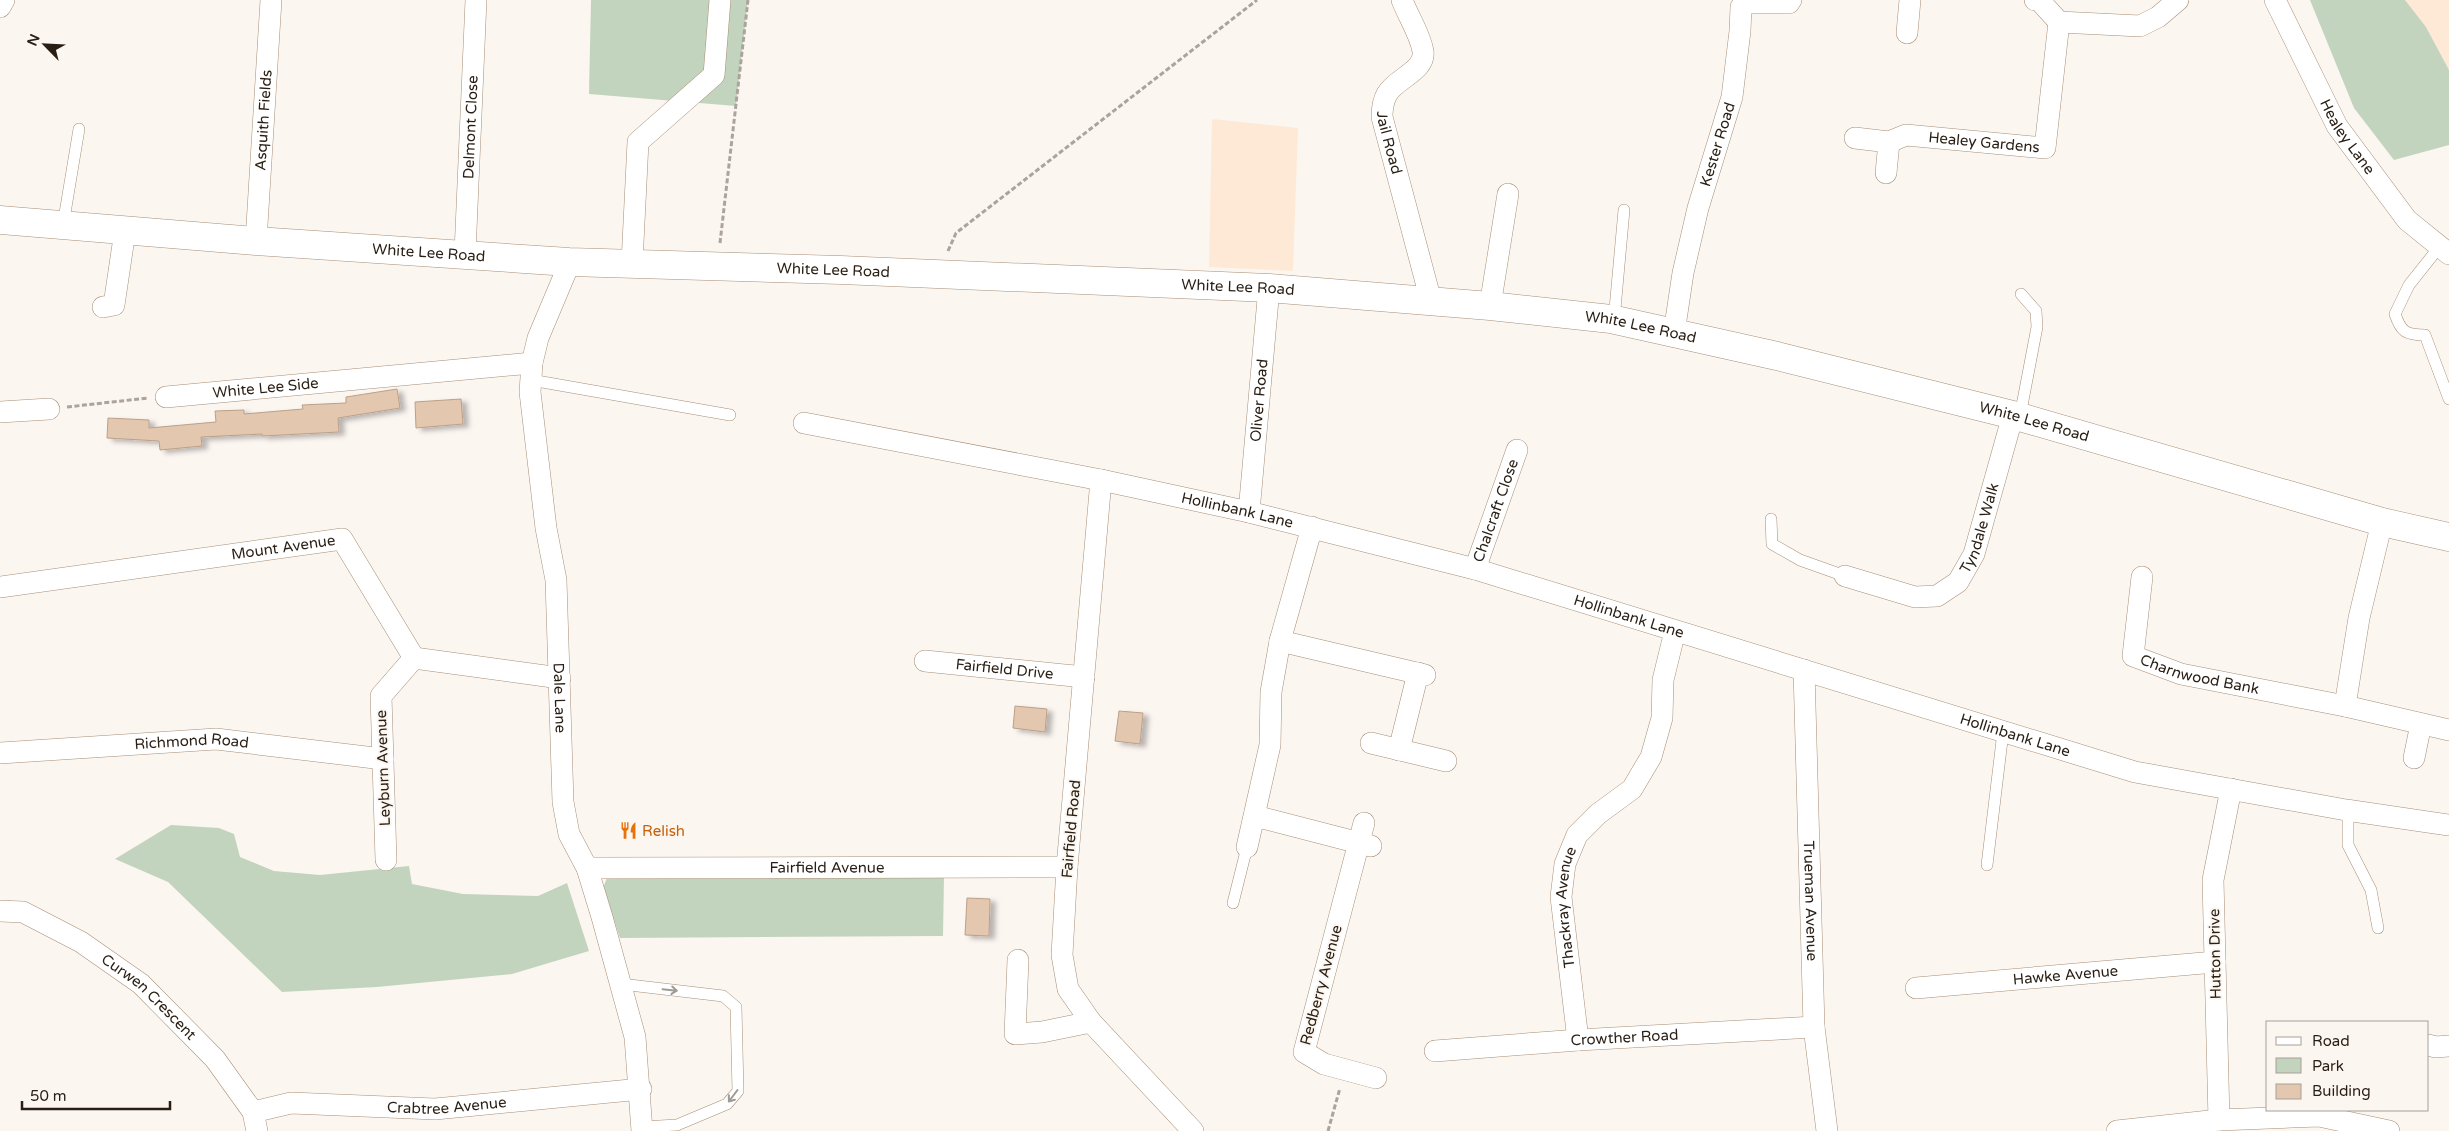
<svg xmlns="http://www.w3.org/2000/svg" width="2449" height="1131" viewBox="0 0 2449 1131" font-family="'Varela Round',sans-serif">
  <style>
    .built { fill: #fee9d6 }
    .green { fill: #c3d4be }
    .building { fill: #e3c7ae; stroke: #bba088; filter: url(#shadow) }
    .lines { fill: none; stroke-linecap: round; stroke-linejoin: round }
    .lane-casing { stroke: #a88e76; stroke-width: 12 }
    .street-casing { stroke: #a88e76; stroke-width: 22 }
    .secondary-casing { stroke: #a88e76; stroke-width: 29 }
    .path { stroke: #aba39c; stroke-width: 3; stroke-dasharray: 5 2.5; stroke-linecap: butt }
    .lane { stroke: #fff; stroke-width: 11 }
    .street { stroke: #fff; stroke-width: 21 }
    .secondary { stroke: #fff; stroke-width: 28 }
    .oneway { stroke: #9e9a95 }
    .labels { text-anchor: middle; stroke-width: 4; stroke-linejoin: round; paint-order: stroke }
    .street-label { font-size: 15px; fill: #281e14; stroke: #fcf6f1 }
    .food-label { font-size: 15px; fill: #c56008; stroke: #fcf6f1; text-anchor: start }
  </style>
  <defs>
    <filter id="shadow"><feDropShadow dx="5.5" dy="3" stdDeviation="2.5" flood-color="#0004"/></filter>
  </defs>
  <rect width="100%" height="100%" fill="#fcf6f1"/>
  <!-- built -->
  <g class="built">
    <path d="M2405 0H2449V70L2426 27Z"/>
    <path d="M1212 119 1298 128 1293 271 1209 267Z"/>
  </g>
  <!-- green -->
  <g class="green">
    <path d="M591 0H748L736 106 589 94Z"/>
    <path d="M2310 0H2405L2426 27 2449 70V145L2394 160 2354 108Z"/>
    <path d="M171 825 219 828 234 834 240 857 274 871 320 875 409 866 412 884 463 894 538 896 567 883 589 951 512 974 377 987 282 992 168 882 115 859Z"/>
    <path d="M944 876 943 936 620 938 603 888 607 878Z"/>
  </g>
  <!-- building -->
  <g class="building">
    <path d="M397 389 400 408 338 418 339 432 262 436V434L201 437 202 446 160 450 159 441 107 438 108 418 149 420V428L216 422 215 411 244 410V414L303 409 302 405 346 403V397Z"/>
    <path d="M461 399 463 424 416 428 415 402Z"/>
    <path d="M1015 706 1047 709 1045 732 1013 728Z"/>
    <path d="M1119 711 1143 713 1140 744 1115 741Z"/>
    <path d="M967 898 990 899 989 936 965 935Z"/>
  </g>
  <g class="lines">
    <defs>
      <g id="lane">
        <path d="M63 225 79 129"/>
        <path d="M2440 246 2409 285 2395 314C2401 332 2406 335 2425 335L2449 399"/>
        <path d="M1614 320 1624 210"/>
        <path d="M531 380 730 415"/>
        <path d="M2020 416 2037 327 2036 311 2021 294"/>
        <path d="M1771 519 1772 544 1800 560 1845 576"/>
        <path d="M2348 810V845L2371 890 2378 928"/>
        <path d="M1987 865 2003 732"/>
        <path d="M1233 903 1247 847"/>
        <path d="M621 984 723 996 736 1007 738 1091 727 1104 677 1125 642 1127"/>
      </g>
      <g id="street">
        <path id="s1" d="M1402 0C1408 16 1420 34 1423 51 1426 71 1396 78 1387 94 1383 101 1382 109 1382 117L1431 301"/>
        <path d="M2035 0H2039L2059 22 2140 26 2158 17 2178 0"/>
        <path id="s2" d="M2275 0 2337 126 2407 220 2449 254"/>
        <path d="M0 7 4 0"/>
        <path d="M1907 33 1910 0"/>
        <path id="s3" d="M1855 138 1889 142 1906 135 2045 148 2059 22"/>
        <path d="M1886 173 1889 142"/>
        <path id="s4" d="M256 241 271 0"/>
        <path id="s5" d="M465 253 476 0"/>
        <path id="s6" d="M570 262 538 338 532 363 530 392 546 528 556 580 563 802 569 834 587 868 602 917 635 1037 642 1131"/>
        <path d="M632 263 638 142 714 75 720 0"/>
        <path d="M1490 306 1508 194"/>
        <path d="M103 307 114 305 125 231"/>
        <path id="s7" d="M1674 333 1683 273 1698 208 1732 97 1740 31 1741 7 1747 3H1789L1791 0"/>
        <path id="s8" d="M166 397 532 363"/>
        <path d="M0 412 49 409"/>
        <path id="s9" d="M804 423 1101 480 1249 512 1475 569 2135 772 2346 810 2449 825"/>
        <path d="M1101 480 1067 867 1062 955 1068 989 1091 1022 1193 1131"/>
        <path id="s10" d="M1249 512 1269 288"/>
        <path id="s11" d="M1475 569 1517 450"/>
        <path id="s12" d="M1845 576 1915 597 1937 596 1958 582 1974 554 2013 415"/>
        <path id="s13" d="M2142 577 2133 656 2181 674 2345 706 2449 730"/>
        <path id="s14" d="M0 587 342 539 414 658 560 678"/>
        <path d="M1280 641 1425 675"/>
        <path id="s15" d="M925 661 1084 677"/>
        <path id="s16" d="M1804 670 1814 1027 1827 1131"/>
        <path d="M2345 706 2359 618 2382 522"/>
        <path d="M1371 743 1446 761"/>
        <path d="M1399 750 1418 673"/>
        <path id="s17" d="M0 753 216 739 383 759"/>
        <path d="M2414 758 2421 724"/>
        <path d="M1255 816 1371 846"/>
        <path d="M1364 823 1304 1052 1324 1064 1376 1078"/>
        <path d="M1247 847 1270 745 1271 692 1280 641 1312 527"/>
        <path d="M386 860 381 696 414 658"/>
        <path id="s18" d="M587 868 1067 867"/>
        <path id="s19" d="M0 911 23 912 81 942 141 984 215 1059 253 1112 257 1131"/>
        <path d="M1018 960 1015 1034 1042 1032 1091 1022"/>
        <path id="s20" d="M1916 988 2215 962"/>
        <path id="s21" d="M1578 1040 1561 897 1565 864 1577 835 1598 814 1632 789 1651 757 1662 718 1663 680 1675 631"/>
        <path d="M2428 1045 2436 1047 2449 1046"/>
        <path id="s22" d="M1435 1051 1578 1040 1814 1027"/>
        <path id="s23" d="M253 1112 291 1103 435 1109 641 1089"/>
        <path d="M2219 1120 2213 880 2231 789"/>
        <path d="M2117 1131 2219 1120 2319 1116 2389 1131"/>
      </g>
      <g id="secondary">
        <path id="s24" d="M0 220 256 241 569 262 841 270 1269 288 1490 306 1611 319 1777 356 2013 415 2382 522 2449 537"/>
      </g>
    </defs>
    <!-- lane casing -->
    <use href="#lane" class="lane-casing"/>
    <!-- street casing -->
    <use href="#street" class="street-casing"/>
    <!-- secondary casing -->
    <use href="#secondary" class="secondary-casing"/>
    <!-- path -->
    <g class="path">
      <path d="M720 243 748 0"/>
      <path d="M948 251 956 233 1257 0"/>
      <path d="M67 407 148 398"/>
      <path d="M1328 1131 1340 1088"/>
    </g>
    <!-- lane -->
    <use href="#lane" class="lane"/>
    <!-- street -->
    <use href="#street" class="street"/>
    <!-- secondary -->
    <use href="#secondary" class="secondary"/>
  </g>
  <!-- one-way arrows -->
  <defs><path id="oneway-shaft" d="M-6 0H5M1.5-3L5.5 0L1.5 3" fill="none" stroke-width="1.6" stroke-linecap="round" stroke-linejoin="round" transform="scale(1.25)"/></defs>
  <g class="oneway">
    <use href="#oneway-shaft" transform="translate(670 990) rotate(6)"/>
    <use href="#oneway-shaft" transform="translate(733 1096) rotate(127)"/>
  </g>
  <!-- icons -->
  <defs>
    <symbol id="restaurant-bare" viewBox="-9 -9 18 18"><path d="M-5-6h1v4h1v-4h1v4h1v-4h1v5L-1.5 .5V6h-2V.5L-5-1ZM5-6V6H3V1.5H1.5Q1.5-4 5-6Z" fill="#e8710a" stroke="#fcf6f1" stroke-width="2.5" paint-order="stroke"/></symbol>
  </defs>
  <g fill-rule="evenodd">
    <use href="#restaurant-bare" x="616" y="818" width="25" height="25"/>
  </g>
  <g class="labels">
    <!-- street labels -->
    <g class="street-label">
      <text dy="5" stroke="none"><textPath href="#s4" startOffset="121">Asquith Fields</textPath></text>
      <text dy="5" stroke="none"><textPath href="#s5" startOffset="126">Delmont Close</textPath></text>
      <text dy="5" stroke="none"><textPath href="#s2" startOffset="155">Healey Lane</textPath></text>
      <text dy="5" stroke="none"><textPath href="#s3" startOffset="131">Healey Gardens</textPath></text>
      <text dy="5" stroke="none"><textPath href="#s1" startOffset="164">Jail Road</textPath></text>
      <text dy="5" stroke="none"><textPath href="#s7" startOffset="194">Kester Road</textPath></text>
      <text dy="5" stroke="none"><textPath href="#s24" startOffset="430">White Lee Road</textPath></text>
      <text dy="5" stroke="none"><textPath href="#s24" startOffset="835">White Lee Road</textPath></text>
      <text dy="5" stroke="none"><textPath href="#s24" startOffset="1240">White Lee Road</textPath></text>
      <text dy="5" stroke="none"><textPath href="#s24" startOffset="1645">White Lee Road</textPath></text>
      <text dy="5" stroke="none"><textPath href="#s8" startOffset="100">White Lee Side</textPath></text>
      <text dy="5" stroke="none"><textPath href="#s10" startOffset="112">Oliver Road</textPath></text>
      <text dy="5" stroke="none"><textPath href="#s24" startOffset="2050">White Lee Road</textPath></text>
      <text dy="5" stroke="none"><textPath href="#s9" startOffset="442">Hollinbank Lane</textPath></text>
      <text dy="5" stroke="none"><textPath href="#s11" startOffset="62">Chalcraft Close</textPath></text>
      <text dy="5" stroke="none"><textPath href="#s12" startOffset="179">Tyndale Walk</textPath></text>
      <text dy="5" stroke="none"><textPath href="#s14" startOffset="286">Mount Avenue</textPath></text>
      <text dy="5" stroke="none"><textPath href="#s9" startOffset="848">Hollinbank Lane</textPath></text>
      <text dy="5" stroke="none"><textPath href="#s15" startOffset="80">Fairfield Drive</textPath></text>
      <text dy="5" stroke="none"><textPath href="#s13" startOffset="149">Charnwood Bank</textPath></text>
      <text dy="5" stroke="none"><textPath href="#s6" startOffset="445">Dale Lane</textPath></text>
      <text dy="5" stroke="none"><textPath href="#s9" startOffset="1252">Hollinbank Lane</textPath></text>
      <text dy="5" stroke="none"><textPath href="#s17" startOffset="192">Richmond Road</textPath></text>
      <text transform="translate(383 768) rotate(-92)" y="5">Leyburn Avenue</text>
      <text transform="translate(1071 829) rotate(-85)" y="5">Fairfield Road</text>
      <text dy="5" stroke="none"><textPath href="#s18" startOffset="240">Fairfield Avenue</textPath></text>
      <text dy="5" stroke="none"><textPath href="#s16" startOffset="231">Trueman Avenue</textPath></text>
      <text dy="5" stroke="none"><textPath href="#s21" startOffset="134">Thackray Avenue</textPath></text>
      <text transform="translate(2215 954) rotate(-91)" y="5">Hutton Drive</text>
      <text dy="5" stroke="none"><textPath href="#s20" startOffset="150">Hawke Avenue</textPath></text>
      <text transform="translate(1321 985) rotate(-75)" y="5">Redberry Avenue</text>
      <text dy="5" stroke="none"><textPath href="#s19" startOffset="176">Curwen Crescent</textPath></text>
      <text dy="5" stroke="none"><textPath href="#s22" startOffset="190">Crowther Road</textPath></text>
      <text dy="5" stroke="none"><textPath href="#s23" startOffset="195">Crabtree Avenue</textPath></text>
    </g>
    <!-- food labels -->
    <g class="food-label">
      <text x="642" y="836">Relish</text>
    </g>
  </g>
  <!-- legend -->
  <rect x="2266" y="1021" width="162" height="90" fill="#fcf6f1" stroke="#a7a099"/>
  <rect x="2276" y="1037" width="25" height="8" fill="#ffffff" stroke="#a7a099"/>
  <text x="2312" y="1046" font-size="15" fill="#281e14">Road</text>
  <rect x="2276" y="1058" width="25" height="15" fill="#c3d4be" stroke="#a7a099"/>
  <text x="2312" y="1071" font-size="15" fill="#281e14">Park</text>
  <rect x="2276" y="1084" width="25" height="15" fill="#e3c7ae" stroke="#a7a099"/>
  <text x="2312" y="1096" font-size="15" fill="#281e14">Building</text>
  <!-- north arrow -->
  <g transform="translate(45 45) rotate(294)" stroke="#fcf6f1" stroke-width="4" paint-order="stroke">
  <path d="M0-4L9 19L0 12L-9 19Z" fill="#281e14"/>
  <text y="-8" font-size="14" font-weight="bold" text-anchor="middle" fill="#281e14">N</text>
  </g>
  <!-- scale -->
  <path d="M22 1101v8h148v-8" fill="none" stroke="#281e14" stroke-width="2.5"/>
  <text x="30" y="1101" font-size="15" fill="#281e14" stroke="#fcf6f1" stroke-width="4" paint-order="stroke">50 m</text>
</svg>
